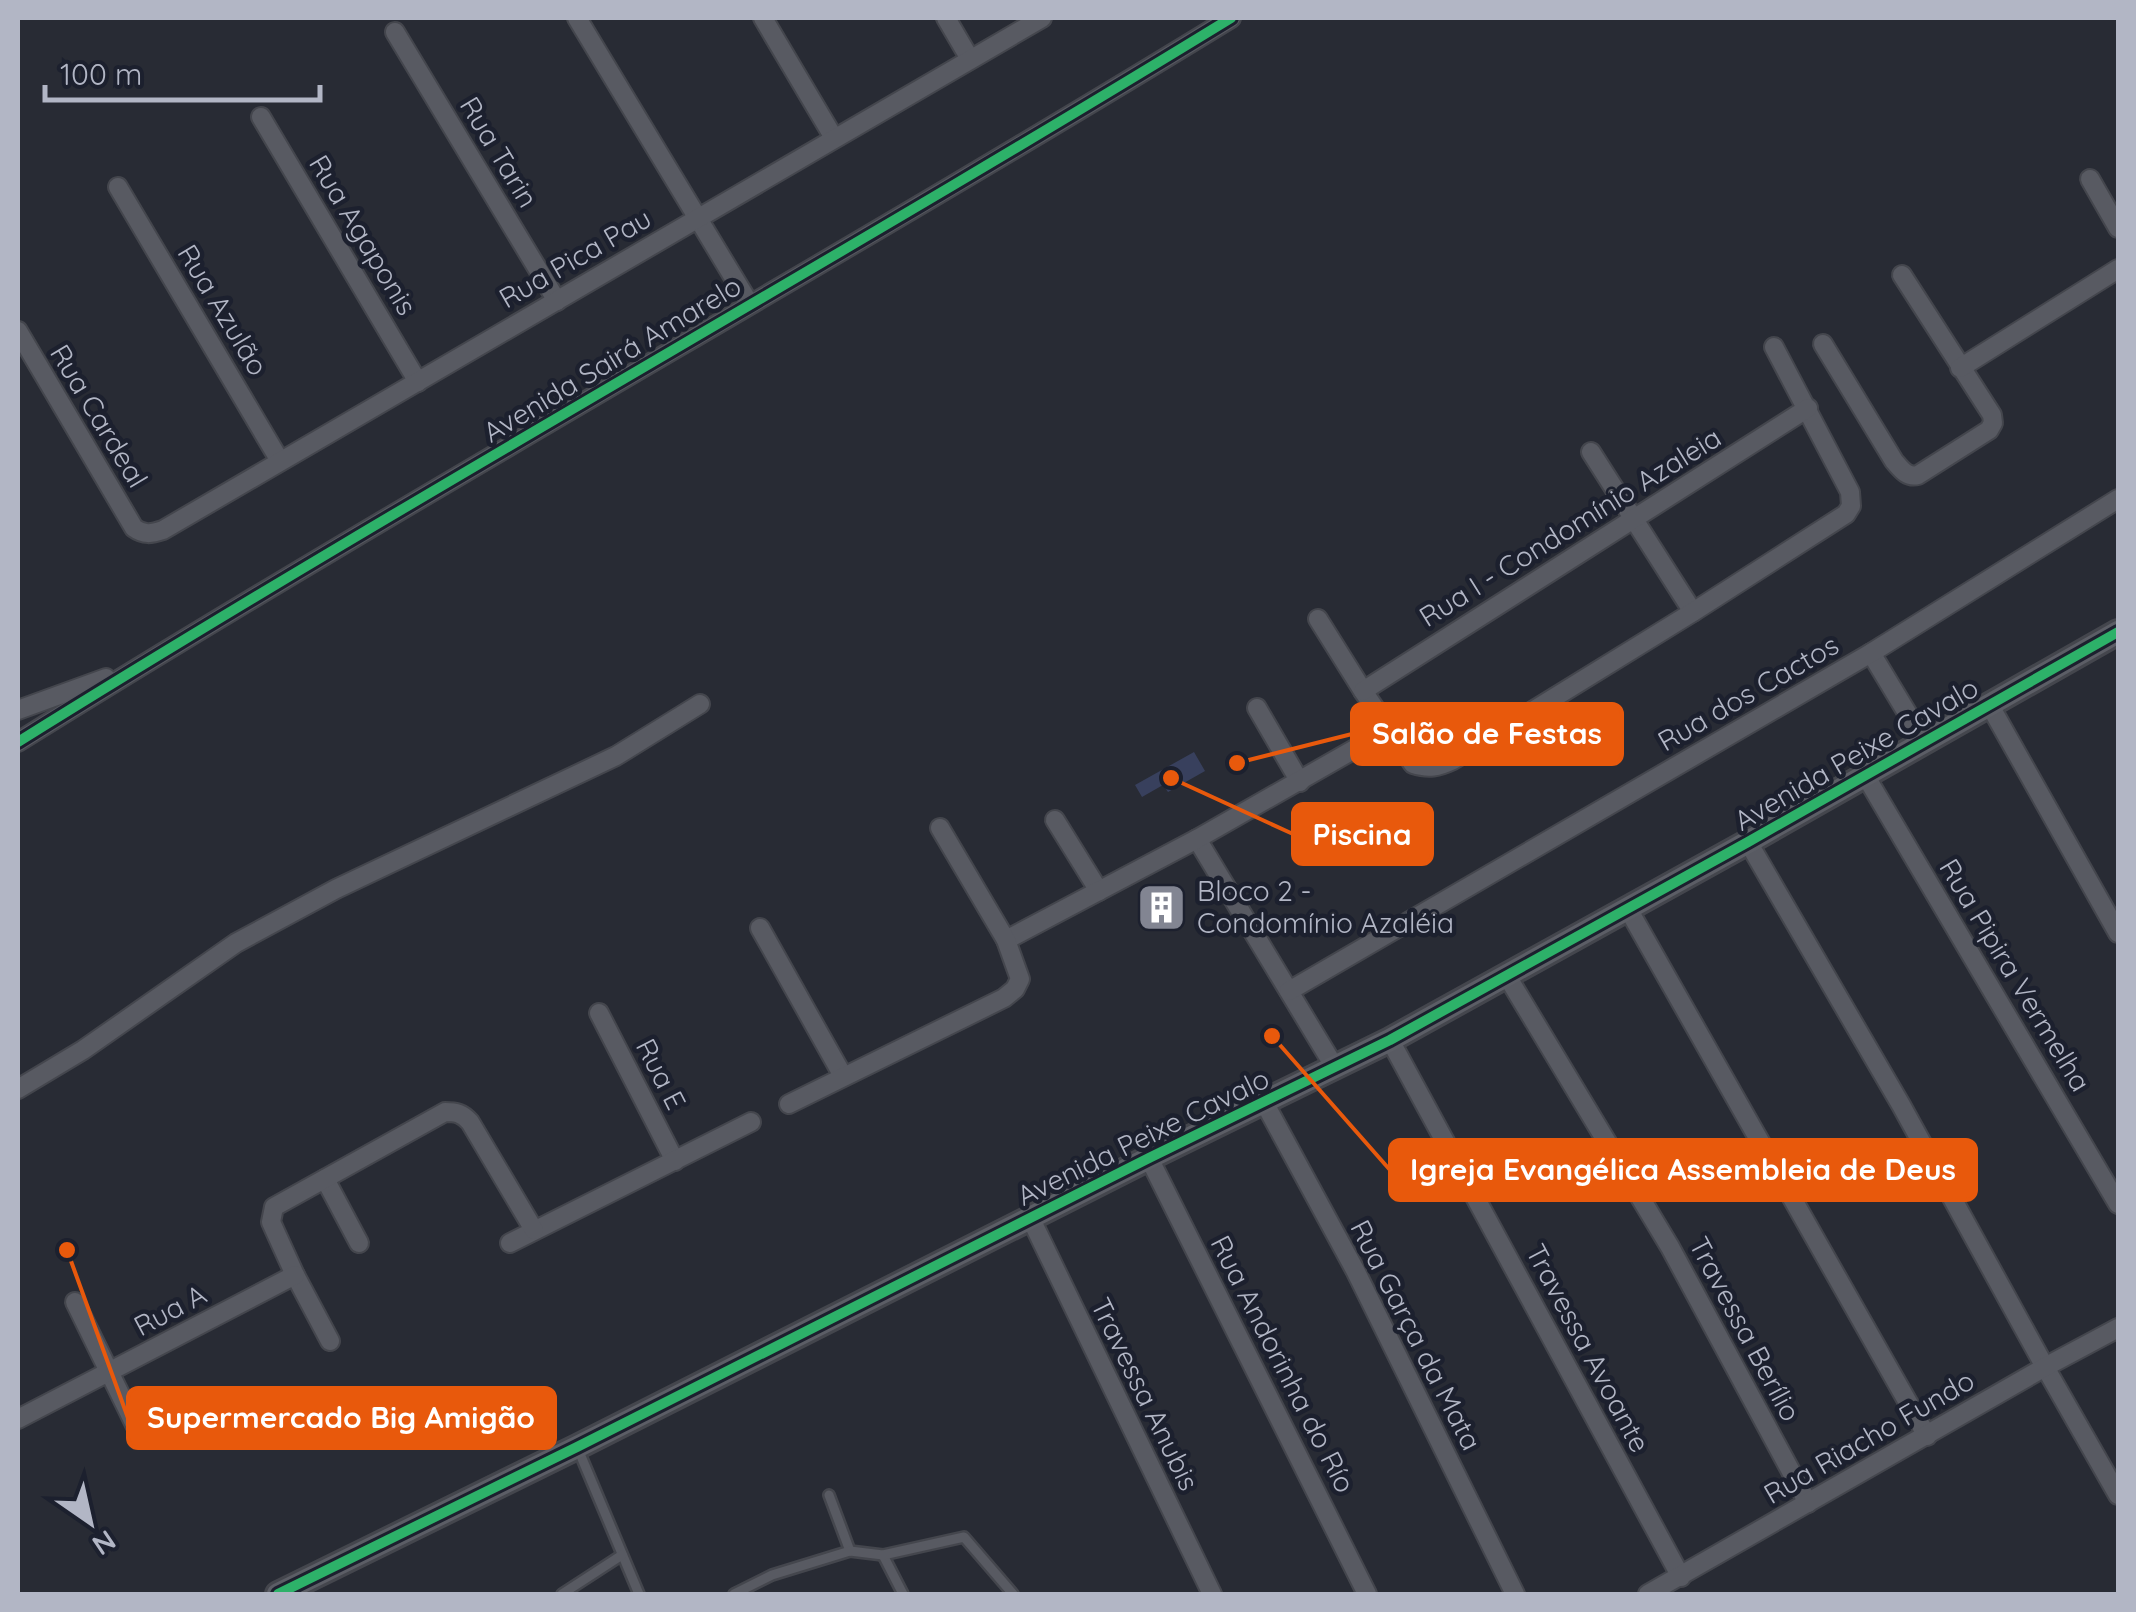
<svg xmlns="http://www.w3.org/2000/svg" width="2136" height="1612" viewBox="0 0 2136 1612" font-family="Quicksand,sans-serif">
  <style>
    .water { fill: #38405d }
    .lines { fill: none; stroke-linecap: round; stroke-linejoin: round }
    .lane-casing { stroke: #44464d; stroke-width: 14 }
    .street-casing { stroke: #44464d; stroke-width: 22 }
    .secondary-casing { stroke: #44464d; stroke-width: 28 }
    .lane { stroke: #585a62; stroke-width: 9 }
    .street { stroke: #585a62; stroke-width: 18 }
    .secondary { stroke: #5c5e66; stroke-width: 22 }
    .cycleway-casing { stroke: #1c202e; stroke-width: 16 }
    .cycleway { stroke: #2db169; stroke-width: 10 }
    .labels { text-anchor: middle; stroke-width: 9; stroke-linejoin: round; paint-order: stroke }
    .street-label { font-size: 28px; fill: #b2b6c5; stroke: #1c202e }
    .poi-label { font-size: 28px; fill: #b2b6c5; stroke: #1c202e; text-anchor: start }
    .leader { fill: none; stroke: #e8590c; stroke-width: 4 }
    .callout-dot { fill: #e8590c; stroke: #1c202e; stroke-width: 4 }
    .callout { fill: #e8590c; stroke: #e8590c; stroke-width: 4 }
    .callout-label { font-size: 30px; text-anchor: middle; font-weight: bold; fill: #fff }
  </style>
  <rect width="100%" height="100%" fill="#282b34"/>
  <!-- water -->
  <path class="water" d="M1194 752 1205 771 1168 792 1163 785 1142 797 1135 785Z"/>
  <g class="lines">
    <defs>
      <g id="lane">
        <path d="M578 1449 639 1594"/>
        <path d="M829 1495 850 1551"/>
        <path d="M883 1555 903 1594"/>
        <path d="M562 1594 622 1555"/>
        <path d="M734 1594 772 1575 850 1551 883 1555 964 1537 1013 1594"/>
      </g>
      <g id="street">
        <path d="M577 18 749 303"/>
        <path d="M763 18 834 138"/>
        <path d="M946 18 970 59"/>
        <path d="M395 32 557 301"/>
        <path d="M261 117 418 382"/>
        <path d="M2090 179 2118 228"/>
        <path d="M118 187 280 461"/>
        <path d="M18 331 134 528C144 535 151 534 163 530L1042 18"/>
        <path d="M1823 344 1894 461C1901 469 1907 478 1918 475L1989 430 1993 423 1992 415 1902 275"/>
        <path d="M1960 368 2118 269"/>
        <path d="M1591 452 1693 612"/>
        <path d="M1318 619 1363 691 1413 764C1429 769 1438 767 1453 760L1693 612 1846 514 1851 506 1850 492 1774 347"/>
        <path d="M1871 653 1924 741"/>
        <path d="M1363 691 1808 408"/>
        <path d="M1989 704 2118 933"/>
        <path d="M1257 708 1300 782"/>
        <path d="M18 710 106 678"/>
        <path d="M18 742C417 493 830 264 1231 18"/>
        <path d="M1865 775 2118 1204"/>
        <path d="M1055 820 1099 891"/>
        <path d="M1197 839 1334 1066"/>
        <path d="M1748 842 1901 1105 2045 1367 2118 1495"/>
        <path d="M1627 907 1927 1436"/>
        <path d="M760 928 843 1076"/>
        <path d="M1006 940 1197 839 1388 730"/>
        <path d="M1507 976 1670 1247 1808 1503"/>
        <path d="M1289 991 1871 653 2118 499"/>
        <path d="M599 1013 675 1161"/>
        <path d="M1390 1040 1681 1577"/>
        <path d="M18 1089 83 1050 236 943 336 889 616 756 700 704"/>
        <path d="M1264 1102 1355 1270 1515 1594"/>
        <path d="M789 1104 1004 998 1015 989 1020 979 1006 940 940 828"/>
        <path d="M1149 1158 1367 1594"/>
        <path d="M325 1179 359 1243"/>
        <path d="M1030 1217 1212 1594"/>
        <path d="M510 1243 751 1122"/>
        <path d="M75 1302 142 1439"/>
        <path d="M330 1341 295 1275 275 1231 271 1222 274 1207 445 1112C456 1112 462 1113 470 1122L534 1230"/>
        <path d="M18 1419 295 1275"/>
        <path d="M1648 1594 2045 1367 2118 1328"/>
      </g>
      <path id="secondary" d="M278 1594 577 1447 1149 1158 1390 1040 1748 842 2118 632"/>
    </defs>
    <!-- lane casing -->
    <use href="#lane" class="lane-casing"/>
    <!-- street casing -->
    <use href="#street" class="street-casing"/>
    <!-- secondary casing -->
    <use href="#secondary" class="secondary-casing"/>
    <!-- lane -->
    <use href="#lane" class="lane"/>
    <!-- street -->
    <use href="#street" class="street"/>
    <!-- secondary -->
    <use href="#secondary" class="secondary"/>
    <defs>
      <g id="cycleway">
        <path d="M18 742C417 493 830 264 1231 18"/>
        <path d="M278 1594 577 1447 1149 1158 1390 1040 1748 842 2118 632"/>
      </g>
    </defs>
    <!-- cycleway casing -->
    <use href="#cycleway" class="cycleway-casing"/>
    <!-- cycleway -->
    <use href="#cycleway" class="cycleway"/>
  </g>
  <!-- icons -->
  <defs>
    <symbol id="building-square" viewBox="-11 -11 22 22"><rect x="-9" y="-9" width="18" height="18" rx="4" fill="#828592" stroke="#1c202e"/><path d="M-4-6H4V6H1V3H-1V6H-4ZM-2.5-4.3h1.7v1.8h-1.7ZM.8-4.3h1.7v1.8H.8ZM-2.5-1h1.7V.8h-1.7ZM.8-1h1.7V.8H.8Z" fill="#fff"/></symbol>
  </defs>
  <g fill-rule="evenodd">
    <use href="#building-square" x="1134" y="880" width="55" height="55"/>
  </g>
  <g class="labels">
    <!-- street labels -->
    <g class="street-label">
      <text transform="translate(499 152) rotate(59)" y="10">Rua Tarin</text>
      <text transform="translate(363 235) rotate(59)" y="10">Rua Agaponis</text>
      <text transform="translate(575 258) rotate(-30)" y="10">Rua Pica Pau</text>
      <text transform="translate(223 310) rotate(59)" y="10">Rua Azulão</text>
      <text transform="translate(612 359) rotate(-31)" y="10">Avenida Sairá Amarelo</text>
      <text transform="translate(99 416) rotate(59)" y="10">Rua Cardeal</text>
      <text transform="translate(1570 527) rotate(-32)" y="10">Rua I - Condomínio Azaleia</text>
      <text transform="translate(1748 693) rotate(-30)" y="10">Rua dos Cactos</text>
      <text transform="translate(1856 754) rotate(-30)" y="10">Avenida Peixe Cavalo</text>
      <text transform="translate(2015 975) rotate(59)" y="10">Rua Pipira Vermelha</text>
      <text transform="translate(661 1074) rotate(63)" y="10">Rua E</text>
      <text transform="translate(1143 1137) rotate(-26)" y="10">Avenida Peixe Cavalo</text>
      <text transform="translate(170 1310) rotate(-28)" y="10">Rua A</text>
      <text transform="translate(1745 1329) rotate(62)" y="10">Travessa Berílio</text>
      <text transform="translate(1416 1335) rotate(63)" y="10">Rua Garça da Mata</text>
      <text transform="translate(1588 1348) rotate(62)" y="10">Travessa Avoante</text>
      <text transform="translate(1283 1364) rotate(63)" y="10">Rua Andorinha do Río</text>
      <text transform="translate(1145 1394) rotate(64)" y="10">Travessa Anubis</text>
      <text transform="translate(1869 1437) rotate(-30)" y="10">Rua Riacho Fundo</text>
    </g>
    <!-- poi labels -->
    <g class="poi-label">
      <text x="1197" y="901">Bloco 2 -<tspan x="1197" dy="32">Condomínio Azaléia</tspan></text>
    </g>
  </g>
  <!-- callouts -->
  <path class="leader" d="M1237 763L1352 734M1171 778L1293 834M1272 1036L1390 1170M67 1250L128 1418"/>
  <g class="callout-dot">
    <circle cx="1237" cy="763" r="10"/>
    <circle cx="1171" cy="778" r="10"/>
    <circle cx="1272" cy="1036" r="10"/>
    <circle cx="67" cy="1250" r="10"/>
  </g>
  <g class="callout">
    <rect x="1352" y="704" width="270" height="60" rx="10"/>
    <rect x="1293" y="804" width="139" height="60" rx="10"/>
    <rect x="1390" y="1140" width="586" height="60" rx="10"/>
    <rect x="128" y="1388" width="427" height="60" rx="10"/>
  </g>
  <g class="callout-label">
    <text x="1487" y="744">Salão de Festas</text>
    <text x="1362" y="845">Piscina</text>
    <text x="1683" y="1180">Igreja Evangélica Assembleia de Deus</text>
    <text x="341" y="1428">Supermercado Big Amigão</text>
  </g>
  <!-- border -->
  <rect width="2136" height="1612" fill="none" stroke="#b2b6c5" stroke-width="40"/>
  <!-- north arrow -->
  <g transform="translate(90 1522) rotate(146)" stroke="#1c202e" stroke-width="8" paint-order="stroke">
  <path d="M0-8L18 38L0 25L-18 38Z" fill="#b2b6c5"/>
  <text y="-15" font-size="28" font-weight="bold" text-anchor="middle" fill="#b2b6c5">N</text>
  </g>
  <!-- scale -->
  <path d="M45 85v15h275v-15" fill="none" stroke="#b2b6c5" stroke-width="5"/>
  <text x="60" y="85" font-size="30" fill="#b2b6c5" stroke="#1c202e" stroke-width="8" paint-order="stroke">100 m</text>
</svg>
